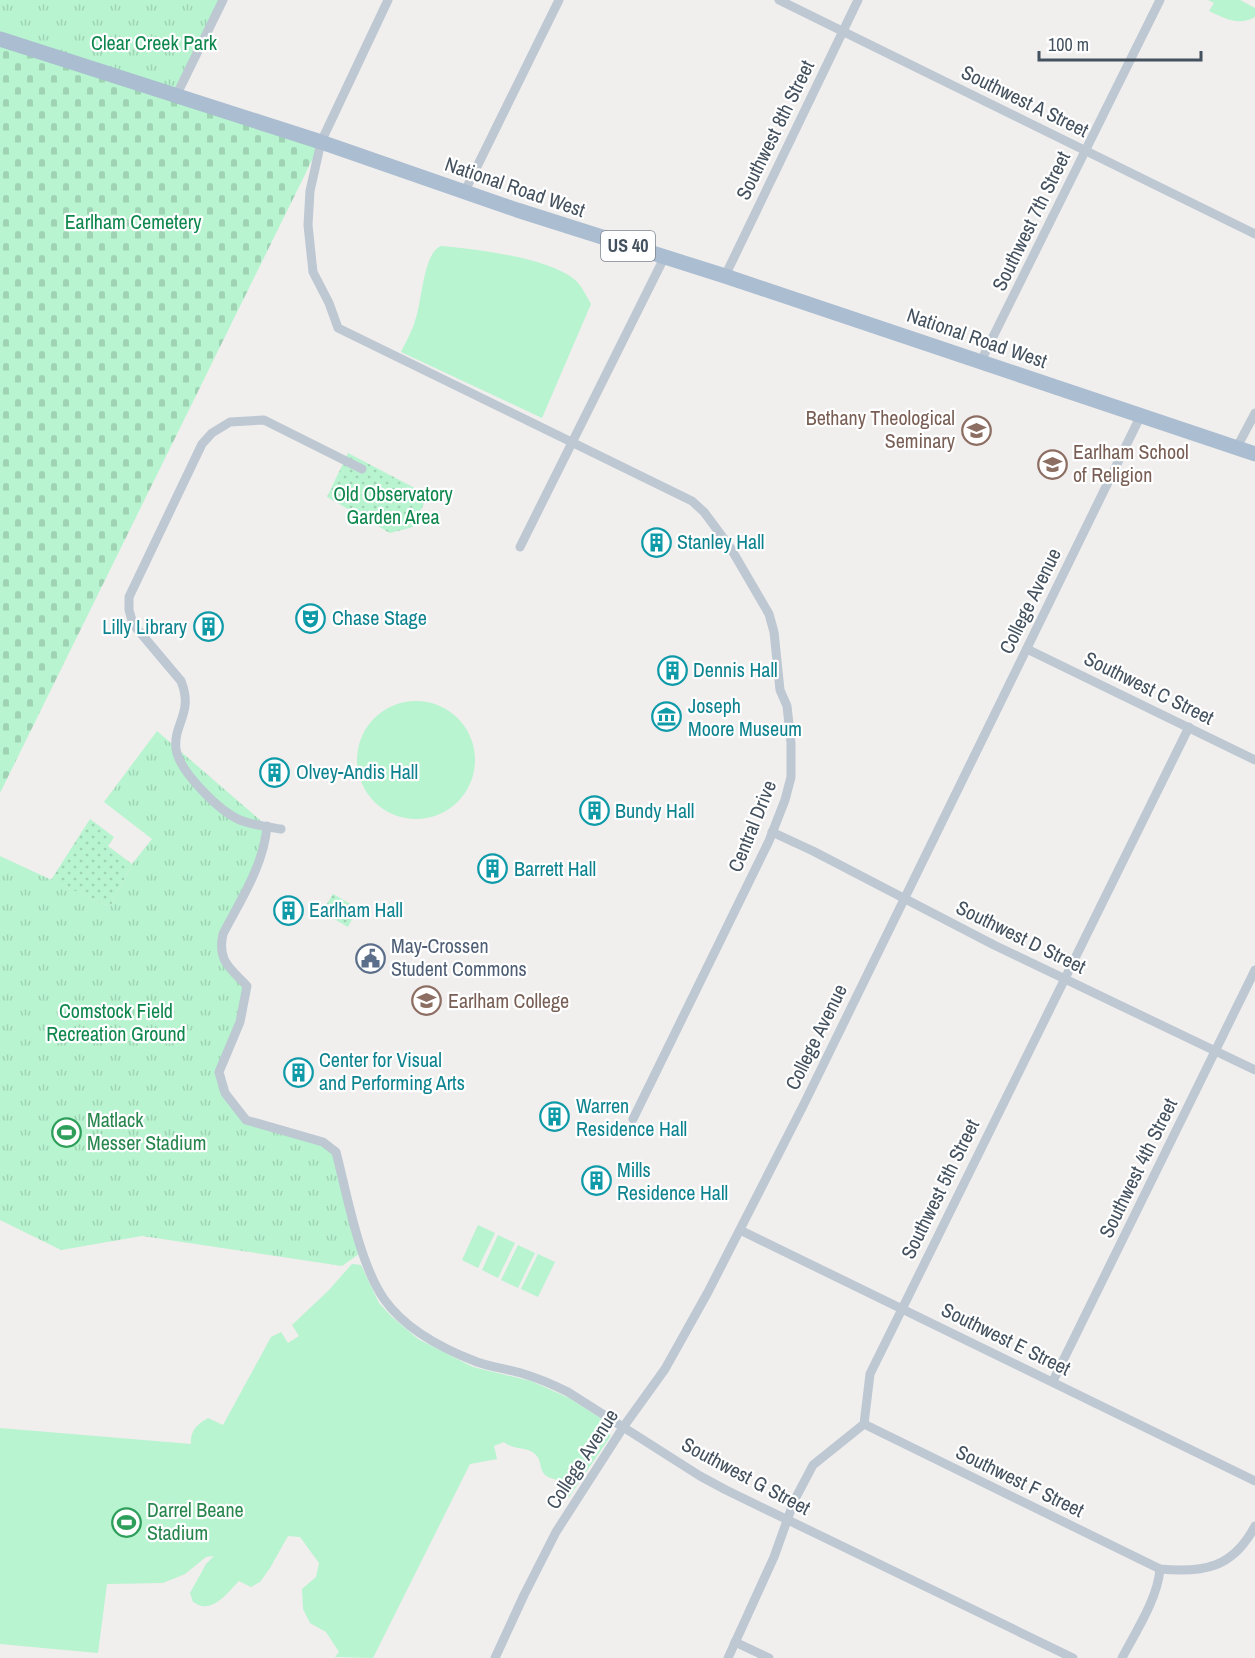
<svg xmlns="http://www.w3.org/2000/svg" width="1255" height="1658" viewBox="0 0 1255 1658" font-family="'Archivo Narrow',sans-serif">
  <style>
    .grass { fill: #b7f4cf }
    .cemetery { fill: url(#cemetery-stones) }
    .park { fill: url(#park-tufts) }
    .garden { fill: url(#garden-dots) }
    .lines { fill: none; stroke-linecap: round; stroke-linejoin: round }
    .street { stroke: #bdc8d2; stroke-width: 9 }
    .primary { stroke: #abbdd0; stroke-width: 15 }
    .labels { text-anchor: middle; stroke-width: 4.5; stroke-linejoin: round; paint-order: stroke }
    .shield { fill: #fff; stroke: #7c858e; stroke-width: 1.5 }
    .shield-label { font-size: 18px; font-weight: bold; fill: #44515e }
    .park-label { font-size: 20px; fill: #0d874c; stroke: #fff }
    .street-label { font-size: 20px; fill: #44515e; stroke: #fff }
    .education-label { font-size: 20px; fill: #785e54; stroke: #fff; text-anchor: start }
    .culture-label { font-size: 20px; fill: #0d838f; stroke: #fff; text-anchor: start }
    .service-label { font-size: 20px; fill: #4e5e75; stroke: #fff; text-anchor: start }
    .leisure-label { font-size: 20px; fill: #27864d; stroke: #fff; text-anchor: start }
  </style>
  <defs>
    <pattern id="cemetery-stones" width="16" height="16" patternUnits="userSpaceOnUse" patternTransform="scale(1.5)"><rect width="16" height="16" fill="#b7f4cf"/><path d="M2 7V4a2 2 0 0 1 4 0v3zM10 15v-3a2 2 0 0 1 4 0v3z" fill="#9fd3b4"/></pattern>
    <pattern id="park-tufts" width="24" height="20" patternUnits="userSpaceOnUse" patternTransform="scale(1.5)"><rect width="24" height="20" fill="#b7f4cf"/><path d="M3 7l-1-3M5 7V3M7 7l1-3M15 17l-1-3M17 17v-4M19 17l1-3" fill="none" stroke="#9fd3b4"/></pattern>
    <pattern id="garden-dots" width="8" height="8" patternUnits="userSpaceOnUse" patternTransform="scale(1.5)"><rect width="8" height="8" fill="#b7f4cf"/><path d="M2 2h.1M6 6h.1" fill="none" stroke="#9fd3b4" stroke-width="1.8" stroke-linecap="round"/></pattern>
  </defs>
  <rect width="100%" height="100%" fill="#f1eeee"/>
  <!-- grass -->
  <g class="grass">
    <path d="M1208 0H1240L1255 8V17C1238 26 1226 19 1209 11L1214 3Z"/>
    <path d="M441 246C474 249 557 258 579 284 583 289 587 297 591 304L542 418 401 352C406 342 412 331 415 321 422 303 423 253 441 246Z"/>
    <circle cx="416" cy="760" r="59"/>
    <path d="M478 1225 495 1233 478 1268 462 1260Z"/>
    <path d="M498 1235 515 1243 498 1278 482 1270Z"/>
    <path d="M518 1245 535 1253 518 1288 501 1280Z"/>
    <path d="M538 1254 555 1262 538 1297 521 1289Z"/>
    <path d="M352 1264 361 1265 379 1303 392 1317 418 1339 473 1367 531 1381 569 1398 602 1419 609 1426 610 1437 569 1497 567 1498 560 1494 563 1488V1483C558 1479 550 1479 545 1475 539 1470 542 1459 535 1454 526 1446 514 1451 504 1442L494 1446 497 1459 470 1464 373 1658 335 1657 339 1652 326 1632 310 1623 303 1609 302 1589 316 1577 319 1563 300 1537 288 1536 270 1568 260 1582 251 1587 239 1581C231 1589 216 1609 202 1606 199 1606 196 1603 193 1602L190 1593 206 1564 214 1556 206 1557 185 1574 163 1583 107 1584 98 1653 0 1644V1428L191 1444C190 1431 197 1424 208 1418L223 1425 271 1337 281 1332 288 1343 299 1336 292 1325 328 1291Z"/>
  </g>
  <!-- cemetery -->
  <path class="cemetery" d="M0 39 321 142 0 793Z"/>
  <!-- park -->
  <g class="park">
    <path d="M0 0H223L176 96 0 39Z"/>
    <path d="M157 731 267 826 266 842 223 934 221 955 247 986 219 1072 225 1093 246 1120 287 1130 336 1152 363 1251 342 1266 142 1236 61 1250 0 1220V856L110 907 132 864 152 839 104 802Z"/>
  </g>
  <!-- garden -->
  <g class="garden">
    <path d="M348 453 428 495 413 527 390 533 327 497Z"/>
    <path d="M90 819 114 837 108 846 132 864 110 907 51 880Z"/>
    <path d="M333 894 358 908 348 927 322 912Z"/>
  </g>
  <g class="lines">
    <!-- street -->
    <g class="street">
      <path d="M388 0 321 142 310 191 308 225 313 272 329 303 338 328 692 501 704 512 730 547 769 614 774 632 780 690 787 706 791 743V777L785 800 769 841 633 1119"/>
      <path d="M779 0 1255 234"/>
      <path d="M176 96 223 0"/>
      <path d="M465 191 559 0"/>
      <path d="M725 276 858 0"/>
      <path d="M981 361 1160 0"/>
      <path d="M1236 449 1255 413"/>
      <path d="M520 547 664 258"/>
      <path d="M1027 649 1255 760"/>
      <path d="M267 826C264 865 240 901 223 934 217 961 230 968 247 986L240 1022 219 1072 225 1093 246 1120 323 1142 336 1152C347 1194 359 1263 384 1299 405 1329 443 1349 477 1362 491 1367 507 1369 521 1373 538 1378 552 1384 568 1392L700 1476 726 1490 1073 1658"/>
      <path d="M281 829C268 827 252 825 240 820 219 811 179 771 176 749 173 724 194 713 181 681L133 624 129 610V597L202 444 212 433 230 422 264 420 362 469"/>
      <path d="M772 832 813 851 994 945 1255 1070"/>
      <path d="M740 1230 1255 1481"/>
      <path d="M1053 1381 1255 970"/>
      <path d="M864 1424 1160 1569C1204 1573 1233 1568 1255 1526"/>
      <path d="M735 1642 769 1658"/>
      <path d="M495 1658 524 1595 556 1532 624 1426 665 1369 708 1292 804 1104 1141 415"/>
      <path d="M728 1658 774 1557 794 1501 813 1465 864 1424 870 1374 1189 727"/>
      <path d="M1122 1658C1135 1633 1158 1598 1160 1569"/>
    </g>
    <!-- primary -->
    <path class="primary" d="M0 39 321 142 517 210 725 276 1255 454"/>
  </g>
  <!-- icons -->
  <defs>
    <symbol id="university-ring" viewBox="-11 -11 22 22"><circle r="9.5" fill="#fff" stroke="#8d6e63" stroke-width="1.5"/><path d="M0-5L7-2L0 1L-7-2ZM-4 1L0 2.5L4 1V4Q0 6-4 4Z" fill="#8d6e63"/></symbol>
    <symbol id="building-ring" viewBox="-11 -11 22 22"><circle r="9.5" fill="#fff" stroke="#0f9aa8" stroke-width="1.5"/><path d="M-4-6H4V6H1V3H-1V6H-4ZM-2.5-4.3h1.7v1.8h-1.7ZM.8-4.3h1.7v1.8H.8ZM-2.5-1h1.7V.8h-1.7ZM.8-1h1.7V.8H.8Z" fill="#0f9aa8"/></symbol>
    <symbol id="theatre-ring" viewBox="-11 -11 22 22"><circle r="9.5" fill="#fff" stroke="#0f9aa8" stroke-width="1.5"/><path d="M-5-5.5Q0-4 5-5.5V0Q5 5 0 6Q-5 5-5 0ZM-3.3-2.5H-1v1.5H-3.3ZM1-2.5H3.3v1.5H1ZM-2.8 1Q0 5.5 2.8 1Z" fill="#0f9aa8"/></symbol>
    <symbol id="museum-ring" viewBox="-11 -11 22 22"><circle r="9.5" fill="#fff" stroke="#0f9aa8" stroke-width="1.5"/><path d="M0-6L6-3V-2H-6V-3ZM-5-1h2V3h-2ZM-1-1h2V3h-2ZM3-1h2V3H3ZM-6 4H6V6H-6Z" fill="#0f9aa8"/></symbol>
    <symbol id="civic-ring" viewBox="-11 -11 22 22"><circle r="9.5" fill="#fff" stroke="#5c6f8a" stroke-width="1.5"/><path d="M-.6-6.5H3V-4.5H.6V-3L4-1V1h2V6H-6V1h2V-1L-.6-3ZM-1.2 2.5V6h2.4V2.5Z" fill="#5c6f8a"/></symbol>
    <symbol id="stadium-ring" viewBox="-11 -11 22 22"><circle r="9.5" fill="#fff" stroke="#2e9e5b" stroke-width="1.5"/><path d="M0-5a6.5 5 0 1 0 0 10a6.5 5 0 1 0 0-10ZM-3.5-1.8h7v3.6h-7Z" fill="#2e9e5b"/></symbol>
  </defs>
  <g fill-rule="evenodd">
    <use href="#university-ring" x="960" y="414" width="33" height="33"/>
    <use href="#university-ring" x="1036" y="448" width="33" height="33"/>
    <use href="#building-ring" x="640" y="526" width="33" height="33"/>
    <use href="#theatre-ring" x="294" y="602" width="33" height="33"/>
    <use href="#building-ring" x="192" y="610" width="33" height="33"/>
    <use href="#building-ring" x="656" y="654" width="33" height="33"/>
    <use href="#museum-ring" x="650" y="700" width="33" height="33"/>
    <use href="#building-ring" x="258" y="756" width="33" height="33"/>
    <use href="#building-ring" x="578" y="794" width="33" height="33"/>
    <use href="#building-ring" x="476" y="852" width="33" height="33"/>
    <use href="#building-ring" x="272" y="894" width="33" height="33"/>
    <use href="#civic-ring" x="354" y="942" width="33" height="33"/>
    <use href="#university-ring" x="410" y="984" width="33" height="33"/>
    <use href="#building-ring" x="282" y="1056" width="33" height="33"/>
    <use href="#building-ring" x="538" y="1100" width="33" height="33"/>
    <use href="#stadium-ring" x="50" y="1116" width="33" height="33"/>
    <use href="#building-ring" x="580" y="1164" width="33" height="33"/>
    <use href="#stadium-ring" x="110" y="1506" width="33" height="33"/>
  </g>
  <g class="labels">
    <!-- shield labels -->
    <rect class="shield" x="601" y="231" width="54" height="30" rx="4.5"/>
    <g class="shield-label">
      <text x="628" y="252">US 40</text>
    </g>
    <!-- park labels -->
    <g class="park-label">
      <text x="154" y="50">Clear Creek Park</text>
      <text x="133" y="229">Earlham Cemetery</text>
      <text x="393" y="501">Old Observatory<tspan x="393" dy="23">Garden Area</tspan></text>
      <text x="116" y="1018">Comstock Field<tspan x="116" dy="23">Recreation Ground</tspan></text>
    </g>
    <!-- street labels -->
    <g class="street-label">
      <text transform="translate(1025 101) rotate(26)" y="7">Southwest A Street</text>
      <text transform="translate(775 130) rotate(-64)" y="7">Southwest 8th Street</text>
      <text transform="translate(515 187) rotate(19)" y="7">National Road West</text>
      <text transform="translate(1031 221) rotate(-64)" y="7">Southwest 7th Street</text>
      <text transform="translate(977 338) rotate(19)" y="7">National Road West</text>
      <text transform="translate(1030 601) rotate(-64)" y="7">College Avenue</text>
      <text transform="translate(1149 688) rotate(26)" y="7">Southwest C Street</text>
      <text transform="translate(752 826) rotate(-68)" y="7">Central Drive</text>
      <text transform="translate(1021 937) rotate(26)" y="7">Southwest D Street</text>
      <text transform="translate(816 1037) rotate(-64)" y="7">College Avenue</text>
      <text transform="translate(1138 1168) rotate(-64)" y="7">Southwest 4th Street</text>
      <text transform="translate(940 1189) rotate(-64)" y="7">Southwest 5th Street</text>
      <text transform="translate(1006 1339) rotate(26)" y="7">Southwest E Street</text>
      <text transform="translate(582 1459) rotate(-57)" y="7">College Avenue</text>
      <text transform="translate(746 1476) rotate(28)" y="7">Southwest G Street</text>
      <text transform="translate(1020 1481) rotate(26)" y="7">Southwest F Street</text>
    </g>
    <!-- education labels -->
    <g class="education-label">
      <text x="955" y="425" text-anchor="end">Bethany Theological<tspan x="955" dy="23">Seminary</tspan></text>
      <text x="1073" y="459">Earlham School<tspan x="1073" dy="23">of Religion</tspan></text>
      <text x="448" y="1008">Earlham College</text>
    </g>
    <!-- culture labels -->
    <g class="culture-label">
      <text x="677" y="549">Stanley Hall</text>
      <text x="332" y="625">Chase Stage</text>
      <text x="187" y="634" text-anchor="end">Lilly Library</text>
      <text x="693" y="677">Dennis Hall</text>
      <text x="688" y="713">Joseph<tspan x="688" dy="23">Moore Museum</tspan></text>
      <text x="296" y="779">Olvey-Andis Hall</text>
      <text x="615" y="818">Bundy Hall</text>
      <text x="514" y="876">Barrett Hall</text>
      <text x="309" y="917">Earlham Hall</text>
      <text x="319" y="1067">Center for Visual<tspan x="319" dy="23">and Performing Arts</tspan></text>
      <text x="576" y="1113">Warren<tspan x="576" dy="23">Residence Hall</tspan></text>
      <text x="617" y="1177">Mills<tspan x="617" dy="23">Residence Hall</tspan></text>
    </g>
    <!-- service labels -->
    <g class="service-label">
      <text x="391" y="953">May-Crossen<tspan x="391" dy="23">Student Commons</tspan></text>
    </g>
    <!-- leisure labels -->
    <g class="leisure-label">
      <text x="87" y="1127">Matlack<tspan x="87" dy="23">Messer Stadium</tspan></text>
      <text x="147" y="1517">Darrel Beane<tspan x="147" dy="23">Stadium</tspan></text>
    </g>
  </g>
  <!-- scale -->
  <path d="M1039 51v9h162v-9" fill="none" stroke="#44515e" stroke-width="3"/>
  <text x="1048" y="51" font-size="18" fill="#44515e" stroke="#ffffff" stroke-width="4.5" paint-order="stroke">100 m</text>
</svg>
